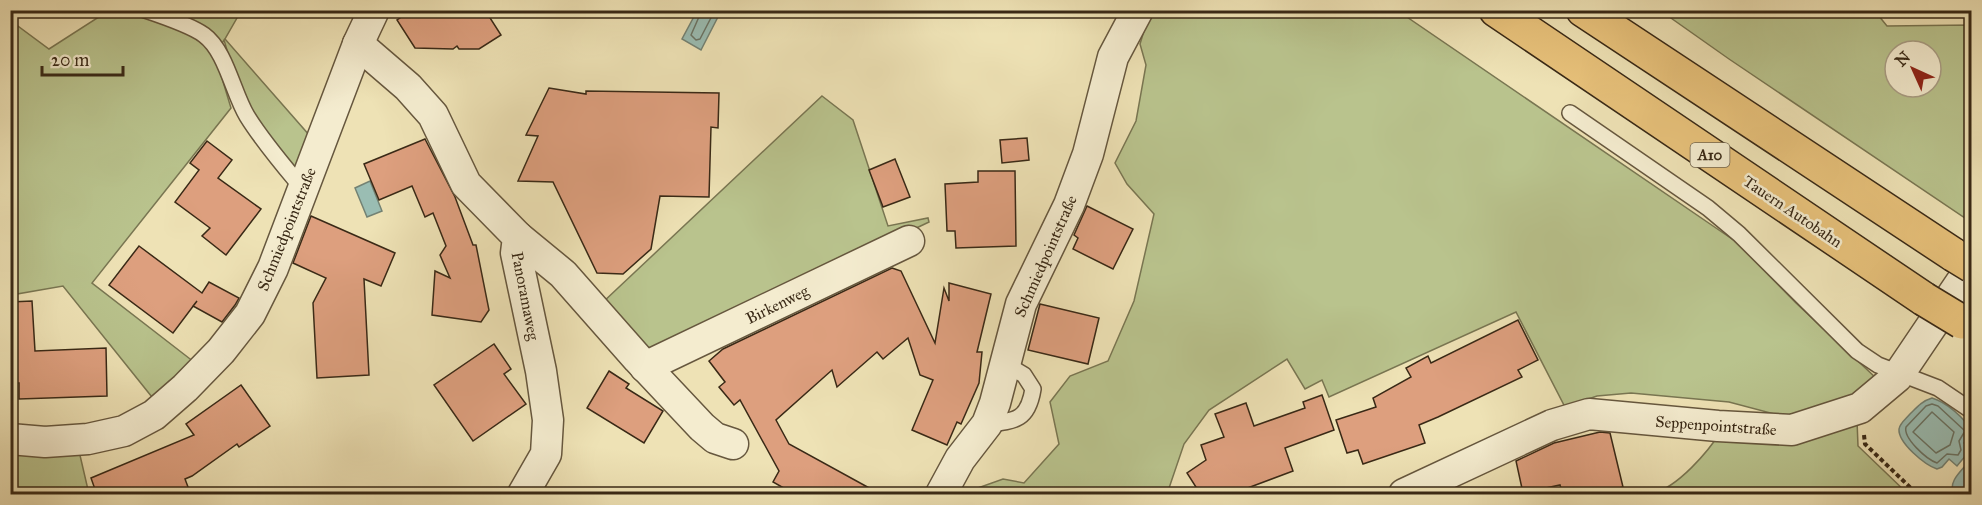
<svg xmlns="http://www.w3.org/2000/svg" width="1982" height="505" viewBox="0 0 1982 505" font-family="'IM FELL Great Primer',serif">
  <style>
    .green { fill: #b9c38d; stroke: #797652; stroke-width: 1.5; fill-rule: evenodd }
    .water { fill: #9abdb3; stroke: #738274; stroke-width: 1.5 }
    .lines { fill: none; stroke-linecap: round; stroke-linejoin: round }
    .shore { stroke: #6a7364; stroke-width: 1.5 }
    .building { fill: #dd9f7e; stroke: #392916; stroke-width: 1.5 }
    .lane-casing { stroke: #66573e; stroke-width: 18 }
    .street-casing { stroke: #66573e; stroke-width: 33 }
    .highway-casing { stroke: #392916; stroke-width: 36 }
    .path { stroke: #392916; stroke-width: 4; stroke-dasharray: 4.5 3; stroke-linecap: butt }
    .lane { stroke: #f4eccf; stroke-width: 15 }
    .street { stroke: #f4eccf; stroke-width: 30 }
    .highway { stroke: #e7c17a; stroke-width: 33 }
    .highway-bridge-casing { stroke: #392916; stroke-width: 36; stroke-linecap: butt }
    .highway-bridge { stroke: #e7c17a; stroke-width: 33 }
    .labels { text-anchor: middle; stroke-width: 5; stroke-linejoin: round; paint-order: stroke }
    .shield { fill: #f4eccf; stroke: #71644e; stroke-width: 1.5 }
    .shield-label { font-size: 15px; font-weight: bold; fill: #392916 }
    .street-label { font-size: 16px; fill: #392916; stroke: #f4eccf }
  </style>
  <rect width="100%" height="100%" fill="#eee2b5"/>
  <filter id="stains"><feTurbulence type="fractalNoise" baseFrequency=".00333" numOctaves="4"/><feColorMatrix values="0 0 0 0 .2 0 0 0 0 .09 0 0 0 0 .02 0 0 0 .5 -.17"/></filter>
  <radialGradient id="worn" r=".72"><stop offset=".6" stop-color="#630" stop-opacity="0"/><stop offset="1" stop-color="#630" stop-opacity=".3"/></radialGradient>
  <!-- green -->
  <g class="green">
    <path d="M1874 10 1887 26 1971 25V222L1729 59 1661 11ZM1895 51H1931V87H1895Z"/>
    <path d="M108 11H241L225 39 310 136 297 171 258 125 240 93 224 40 215 55 231 108 92 283 194 362 156 402 63 286 11 295V21L49 49Z"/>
    <path d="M1150 11H1398L1735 241 1796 303 1877 379 1851 399 1821 412 1782 416 1729 402 1631 393 1597 396 1565 407 1516 312 1329 397 1322 380 1305 389 1287 359 1209 410 1184 444 1167 494H961L1003 479 1024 483 1059 444 1050 402 1070 376 1108 361 1134 301 1154 214 1127 184 1115 163 1136 121 1146 65 1140 44Z"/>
    <path d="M822 96 853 120 888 226 928 218 929 222 668 346 651 349 639 344 601 304Z"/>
    <path d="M1857 420 1858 446 1908 494H1652C1678 487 1708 452 1722 430Z"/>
    <path d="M79 451 89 494H11L10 453Z"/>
  </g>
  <!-- water -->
  <g class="water">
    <path d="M697 11H721L701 50 682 39Z"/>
    <path d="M370 181 382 211 367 217 355 188Z"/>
    <path d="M1932 398C1946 402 1965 418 1971 431L1969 437 1964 443 1971 449 1957 466 1949 459 1942 467 1937 469C1925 465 1898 443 1899 429 1900 423 1906 419 1910 414 1917 407 1922 401 1932 398Z"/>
    <path d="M1971 459V494H1954C1947 481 1963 470 1971 459Z"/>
  </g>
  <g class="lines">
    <!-- shore -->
    <g class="shore">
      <path d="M702 10 691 35 696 40 700 39 715 10"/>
      <path d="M1932 404 1938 406 1965 431 1959 441 1961 450 1958 455 1947 454 1937 463C1926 459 1903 438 1906 427L1926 406Z"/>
      <path d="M1932 412 1954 432 1950 445 1936 453 1913 432Z"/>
    </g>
  </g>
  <!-- building -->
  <g class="building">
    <path d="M412 10H485L501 35 479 49H459L457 46 453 49 415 48 397 20Z"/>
    <path d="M549 88 586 94V91L719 93 718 128 711 127 709 197 660 196 651 249 623 274 597 273 553 182 518 181 538 136 526 135Z"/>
    <path d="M1027 138 1029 160 1002 163 1000 140Z"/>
    <path d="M425 139 455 197 473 245H476L489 310 481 322 432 315 435 271 450 278 440 255 446 246 433 213 425 217 412 186 379 200 364 164Z"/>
    <path d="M207 141 232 160 218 178 261 209 226 255 202 236 210 228 175 202 199 170 190 163Z"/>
    <path d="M895 159 910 197 883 207 869 170Z"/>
    <path d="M978 171H1015L1016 246 956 248 955 231H947L945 184 978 182Z"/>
    <path d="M1087 206 1133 229 1113 269 1073 249 1078 238 1074 235Z"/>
    <path d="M311 216 395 253 381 286 364 279 369 375 317 378 313 303 326 278 293 263Z"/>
    <path d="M139 246 202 293 209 282 239 298 235 305 222 322 193 306 197 301 173 333 109 285Z"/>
    <path d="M892 268 901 271 935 343 944 288 949 301V283L991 294 977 352H982L979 383 961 424 957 422 947 445 912 430 933 380 920 375 908 338 883 359 877 352 837 387 832 370 776 420 789 444 882 495H796L773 482 779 471 740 400 734 405 719 387 725 382 709 361 723 349Z"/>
    <path d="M32 301 35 351 106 348 107 396 19 399V383H10V302Z"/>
    <path d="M1040 304 1099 318 1088 364 1028 350Z"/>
    <path d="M1518 320 1538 360 1518 370 1522 377 1438 417 1419 425 1425 443 1363 464 1358 450 1347 453 1336 420 1376 407 1373 398 1411 377 1406 368 1428 356 1431 363Z"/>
    <path d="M494 344 511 369 504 374 526 404 473 441 434 385Z"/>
    <path d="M609 371 629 384 626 388 663 411 644 443 587 408Z"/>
    <path d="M241 385 270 426 239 447 237 444 192 476 185 479 191 495H97L91 478 194 435 186 424Z"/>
    <path d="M1322 395 1334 430 1285 448 1293 471 1229 495H1201L1187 473 1206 460 1201 445 1224 437 1215 414 1246 403 1254 426 1305 408 1303 402Z"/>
    <path d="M1600 432 1610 433 1623 487 1591 495H1563L1560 485 1523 493 1516 461 1554 443Z"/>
  </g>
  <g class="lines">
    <defs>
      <g id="lane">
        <path d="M145 10C160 15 192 26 204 35 226 51 233 93 247 116 263 142 283 165 303 189"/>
        <path d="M1570 113 1708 208 1739 234 1857 351 1878 365 1938 388 1972 411"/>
        <path d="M987 424C1016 421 1028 420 1033 389L1024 375 1004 363"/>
      </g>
      <g id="street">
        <path d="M358 44 408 87 433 115 466 184 518 237 516 253 541 371 548 420 546 454 523 494"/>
        <path d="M518 237 563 274 638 359 702 427 715 438 733 444"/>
        <path d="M645 367 909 241"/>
        <path d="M10 439 45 442 88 439 124 431 154 415 185 388 221 351 250 314 273 268 358 44 374 10"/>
        <path d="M941 494 960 459 987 424 995 403 1021 304 1069 205 1088 154 1113 57 1138 10"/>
        <path d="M1404 494 1552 425 1589 414 1718 426 1792 430 1860 408 1897 377 1972 266"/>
      </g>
      <g id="highway">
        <path d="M1496 10 1924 299"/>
        <path d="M1583 10 1954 255"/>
      </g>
    </defs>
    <!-- lane casing -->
    <use href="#lane" class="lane-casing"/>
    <!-- street casing -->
    <use href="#street" class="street-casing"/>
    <!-- highway casing -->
    <use href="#highway" class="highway-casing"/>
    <!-- path -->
    <path class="path" d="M1864 435 1865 444 1917 494"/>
    <!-- lane -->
    <use href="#lane" class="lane"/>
    <!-- street -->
    <use href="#street" class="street"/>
    <!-- highway -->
    <use href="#highway" class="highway"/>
    <defs>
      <g id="highway-bridge">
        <path d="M1954 255 1972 266"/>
        <path d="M1924 299 1962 322"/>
      </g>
    </defs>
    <!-- highway-bridge casing -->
    <use href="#highway-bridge" class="highway-bridge-casing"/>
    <!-- highway-bridge -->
    <use href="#highway-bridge" class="highway-bridge"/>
  </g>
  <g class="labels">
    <!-- shield labels -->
    <rect class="shield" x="1690.5" y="143" width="39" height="24" rx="4.5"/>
    <g class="shield-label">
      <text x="1710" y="160">A10</text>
    </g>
    <!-- street labels -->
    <g class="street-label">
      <text transform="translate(1793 211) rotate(34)" y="6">Tauern Autobahn</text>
      <text transform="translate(286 229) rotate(-68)" y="6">Schmiedpointstraße</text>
      <text transform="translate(1045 256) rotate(-66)" y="6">Schmiedpointstraße</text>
      <text transform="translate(526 296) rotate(79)" y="6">Panoramaweg</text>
      <text transform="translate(777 304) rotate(-26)" y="6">Birkenweg</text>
      <text transform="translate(1716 425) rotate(4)" y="6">Seppenpointstraße</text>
    </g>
  </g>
  <!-- margin -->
  <rect width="1982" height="505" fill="none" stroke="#eee2b5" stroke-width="36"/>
  <rect x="12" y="12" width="1958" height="481" fill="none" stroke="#392916" stroke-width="3"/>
  <rect x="18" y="18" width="1946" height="469" fill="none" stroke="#392916" stroke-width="1.5"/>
  <!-- north arrow -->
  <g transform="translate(1913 69) rotate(315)"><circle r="28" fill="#f4eccf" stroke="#a99e85" stroke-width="1.5"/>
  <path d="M0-4.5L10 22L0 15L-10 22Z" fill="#8f2418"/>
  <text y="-9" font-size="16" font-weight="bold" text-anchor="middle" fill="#392916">N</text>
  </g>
  <!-- scale -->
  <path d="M42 66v9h81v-9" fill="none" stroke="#392916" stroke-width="3"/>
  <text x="51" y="66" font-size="18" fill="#392916" stroke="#f4eccf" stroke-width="4.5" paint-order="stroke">20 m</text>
  <rect width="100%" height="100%" filter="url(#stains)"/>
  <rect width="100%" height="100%" fill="url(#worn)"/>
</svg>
